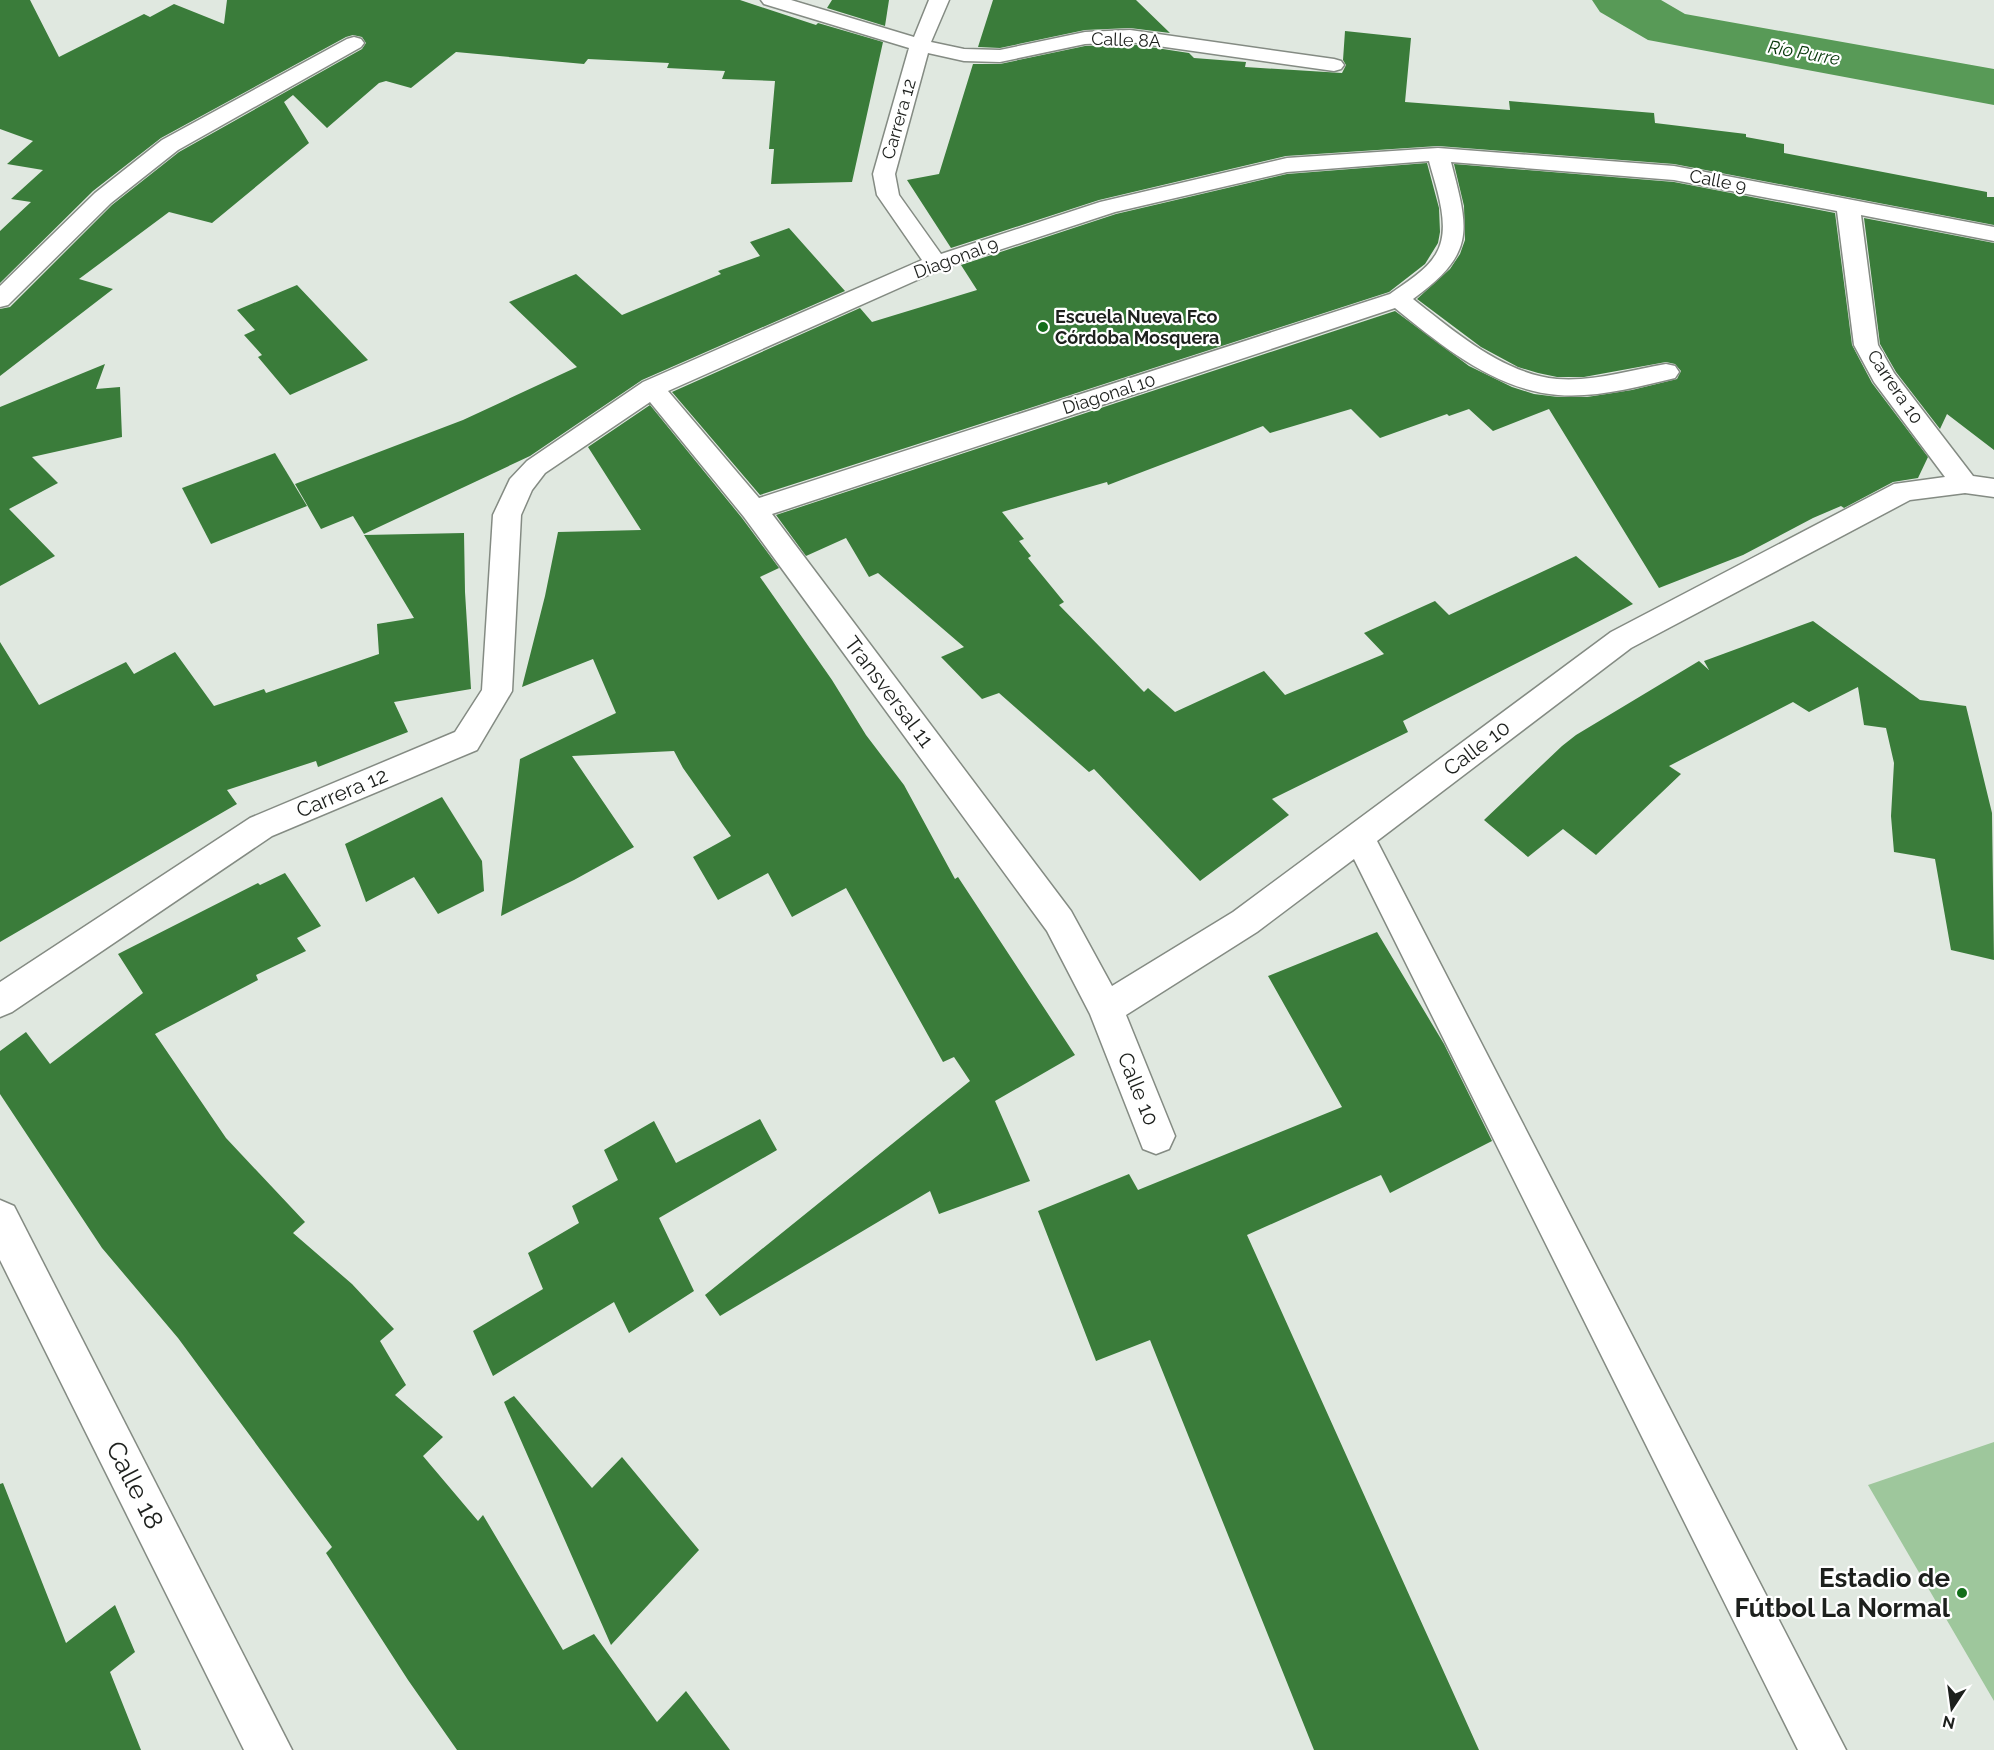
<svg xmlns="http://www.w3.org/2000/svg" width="1994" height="1750" viewBox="0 0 1994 1750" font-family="Raleway,sans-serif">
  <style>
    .green { fill: #9ec79c }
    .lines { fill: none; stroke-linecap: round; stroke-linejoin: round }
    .river { fill: #589a57; fill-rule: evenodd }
    .building { fill: #3a7c3a }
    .minor-casing { stroke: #848b83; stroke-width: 3 }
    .major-casing { stroke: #848b83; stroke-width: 3 }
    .minor { fill: #fff; fill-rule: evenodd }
    .major { fill: #fff; fill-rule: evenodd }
    .poi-dot { fill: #136e1a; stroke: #fff; stroke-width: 2 }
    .labels { text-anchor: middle; stroke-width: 4.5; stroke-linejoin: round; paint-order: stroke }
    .far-street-label { font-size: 18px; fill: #1d201d; stroke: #fff }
    .far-water-label { font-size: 18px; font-style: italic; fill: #033506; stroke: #fff }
    .far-poi-label { font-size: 18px; font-weight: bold; fill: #1d201d; stroke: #fff; text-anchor: start }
    .street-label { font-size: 21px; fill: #1d201d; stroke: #fff }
    .near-street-label { font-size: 26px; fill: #1d201d; stroke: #fff }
    .near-poi-label { font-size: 26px; font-weight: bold; fill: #1d201d; stroke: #fff; text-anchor: end }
  </style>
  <rect width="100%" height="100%" fill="#e0e8e0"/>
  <!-- green -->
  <path class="green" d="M1994 1442V1701L1868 1485Z"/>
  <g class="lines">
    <!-- river -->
    <path class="river" d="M1592 0H1661L1685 14 1994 69V105L1648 40 1600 12Z"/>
  </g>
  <!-- building -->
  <g class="building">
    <path d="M0 0H30L59 57 144 14 150 17 174 4 224 24 227 0H740L816 25 818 23 883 42 852 182 771 184 774 149H769L775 81 722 79 725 71 667 68 669 63 588 59 584 64 456 52 411 88 386 81 379 83 327 128 293 95 284 102 309 143 212 223 169 212 79 279 113 289 0 376V309L10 307 112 205 179 152 362 49 366 43 362 37 353 35 346 37 161 138 93 191 0 283V231L31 202 11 199 43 170 7 164 33 141 0 129Z"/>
    <path d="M832 0H889L885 26 827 8Z"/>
    <path d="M993 0H1136L1170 33 1130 28 1085 30 1000 48 978 47Z"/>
    <path d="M1345 31 1411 38 1405 102 1510 110 1509 101 1654 113 1655 123 1746 134V137L1784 144V153L1987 192V197H1994V225L1674 164 1438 146 1286 156 1099 200 951 248 907 180 939 174 973 64H1000L1085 46 1130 44 1189 53 1194 58 1246 62 1245 67 1342 73 1346 65 1343 60Z"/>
    <path d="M1427 163 1439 208 1440 232 1438 243 1425 264 1389 292 760 495 672 392 860 308 872 322 977 290 961 265 1116 214 1287 174Z"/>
    <path d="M1454 164 1674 182 1835 213 1852 345 1872 383 1928 457 1918 478 1893 482 1844 508 1841 506 1813 518 1743 555 1659 588 1549 409 1493 431 1469 409 1449 416 1447 414 1380 438 1351 409 1270 433 1263 426 1108 485 1107 482 1002 512 1024 539 1019 541 1031 556 1028 558 1064 602 1059 605 1144 692 1148 688 1175 712 1264 671 1285 695 1384 654 1364 633 1435 601 1449 615 1576 556 1633 604 1403 721 1408 732 1272 799 1289 815 1200 881 1094 769 1089 772 999 693 982 699 941 657 964 647 878 573 869 577 846 538 806 556 776 515 1395 311 1469 366 1512 387 1534 394 1558 397H1587L1632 390 1677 379 1681 371 1675 364 1666 362 1584 377H1557L1538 373 1518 367 1481 347 1417 299 1450 269 1460 254 1465 240 1464 206Z"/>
    <path d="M1864 218 1994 243V450L1947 414 1940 429 1896 372 1880 344Z"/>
    <path d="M789 228 845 291 642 380 530 456 364 534 353 516 321 529 295 484 463 420 577 367 509 302 576 274 622 315 721 274 718 271 760 256 750 242Z"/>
    <path d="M297 285 368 360 290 395 258 357 262 355 244 335 255 330 237 310Z"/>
    <path d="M105 364 96 389 120 387 122 437 32 457 58 483 9 509 55 556 0 586V407Z"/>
    <path d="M650 405 742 518 779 568 760 577 832 680 866 735 904 785 955 879 958 877 1075 1055 995 1101 1030 1181 939 1214 930 1191 720 1316 705 1295 970 1081 954 1057 943 1062 846 888 792 917 768 873 718 900 693 857 731 836 683 768 674 751 572 756 634 847 574 880 501 916 520 759 616 713 593 659 522 687 545 596 558 532 641 530 588 447Z"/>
    <path d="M275 453 307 506 211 544 182 488Z"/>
    <path d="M464 533 465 592 471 689 394 702 408 732 318 767 316 761 227 790 237 804 0 942V642L39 705 126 662 134 674 175 652 214 706 264 689 266 693 379 654 377 624 414 618 364 535Z"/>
    <path d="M1813 621 1920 700 1966 706 1992 813 1994 960 1951 950 1935 859 1894 852 1891 816 1894 763 1886 728 1864 725 1858 687 1809 712 1793 702 1669 766 1681 774 1596 855 1563 829 1528 857 1484 820 1562 746 1576 735 1699 661 1709 670 1704 661Z"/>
    <path d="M442 797 482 861 484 891 438 914 414 877 366 902 345 844Z"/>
    <path d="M285 873 321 926 297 938 306 951 256 975 258 980 155 1034 226 1138 305 1222 293 1233 352 1284 394 1329 380 1341 406 1385 395 1395 443 1437 423 1456 478 1521 483 1515 563 1650 594 1634 657 1722 686 1691 730 1750H457L408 1680 326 1553 332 1547 178 1338 102 1248 0 1094V1051L26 1032 50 1064 143 993 118 954 258 883 260 885Z"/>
    <path d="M1377 932 1444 1044 1492 1141 1390 1193 1381 1175 1247 1235 1479 1750H1314L1150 1340 1096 1361 1038 1211 1129 1174 1138 1190 1342 1107 1268 976Z"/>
    <path d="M760 1119 777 1150 659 1218 694 1291 629 1333 614 1302 493 1376 473 1331 543 1289 528 1253 579 1223 572 1206 618 1180 604 1150 654 1121 676 1163Z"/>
    <path d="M514 1396 592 1488 622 1457 699 1550 611 1645 504 1402Z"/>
    <path d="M3 1483 66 1643 115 1605 135 1652 110 1672 141 1750H0V1484Z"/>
  </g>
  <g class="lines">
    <defs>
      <g id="minor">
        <path d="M761 0H791L914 37 929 0H949L931 42 964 49 1000 50 1085 32 1130 30 1334 59 1341 61 1344 65 1341 69 1334 71 1130 42 1085 44 1000 62 964 61 928 53 895 174 899 195 941 254 1100 202 1287 158 1438 148 1674 166 1994 227V241L1861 215 1878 345 1894 373 1973 476 1994 479V497L1965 493 1910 500 1631 648 1377 841 1846 1750H1798L1354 859 1257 932 1126 1015 1175 1136 1169 1149 1156 1154 1143 1149 1090 1014 1047 931 744 517 650 402 545 473 532 490 521 515 512 691 477 750 272 836 12 1012 0 1017V982L250 818 455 732 482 690 493 515 510 479 527 461 643 382 922 260 877 195 873 174 909 48 764 4ZM1429 161C1436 188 1452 228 1436 254 1426 271 1405 283 1390 294L759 498 668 391 944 268 1115 212 1287 172ZM1451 162 1674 180 1837 211 1854 345 1874 382 1945 477 1894 484 1611 632 1233 912 1112 986 1071 911 772 514 1395 308C1442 346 1495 390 1558 395 1596 398 1638 387 1675 378L1679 372 1675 366 1666 364C1630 370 1593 382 1557 379 1503 374 1454 331 1413 299 1476 253 1469 231 1451 162Z"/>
        <path d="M354 37 361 39 364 43 361 47 178 150 111 203 8 305 0 307V286L95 193 162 140 347 39Z"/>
      </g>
      <path id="major" d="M0 1200 14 1206 292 1750H244L0 1260Z"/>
    </defs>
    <!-- minor casing -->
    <use href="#minor" class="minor-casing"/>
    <!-- major casing -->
    <use href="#major" class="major-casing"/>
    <!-- minor -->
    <use href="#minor" class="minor"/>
    <!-- major -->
    <use href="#major" class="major"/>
  </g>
  <!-- markers -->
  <g class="poi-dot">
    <circle cx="1043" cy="327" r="6"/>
    <circle cx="1962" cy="1593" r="6"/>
  </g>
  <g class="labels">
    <!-- far-street labels -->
    <g class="far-street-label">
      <text transform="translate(1126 40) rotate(2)" y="6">Calle 8A</text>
      <text transform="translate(899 119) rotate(-74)" y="6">Carrera 12</text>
      <text transform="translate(1718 181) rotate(11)" y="6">Calle 9</text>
      <text transform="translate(956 258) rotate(-20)" y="6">Diagonal 9</text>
      <text transform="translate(1895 387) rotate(56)" y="6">Carrera 10</text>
      <text transform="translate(1109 394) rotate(-18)" y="6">Diagonal 10</text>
    </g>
    <!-- far-water labels -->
    <g class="far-water-label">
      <text transform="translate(1804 53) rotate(10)" y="6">Río Purre</text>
    </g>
    <!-- far-poi labels -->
    <g class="far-poi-label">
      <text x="1055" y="323">Escuela Nueva Fco<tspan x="1055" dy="21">Córdoba Mosquera</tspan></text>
    </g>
    <!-- street labels -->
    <g class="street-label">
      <text transform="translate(889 692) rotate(53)" y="7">Transversal 11</text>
      <text transform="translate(1477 748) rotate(-37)" y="7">Calle 10</text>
      <text transform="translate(342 793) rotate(-23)" y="7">Carrera 12</text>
      <text transform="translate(1138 1089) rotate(68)" y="7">Calle 10</text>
    </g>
    <!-- near-street labels -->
    <g class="near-street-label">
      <text transform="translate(135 1485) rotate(63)" y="9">Calle 18</text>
    </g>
    <!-- near-poi labels -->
    <g class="near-poi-label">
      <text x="1950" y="1587">Estadio de<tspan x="1950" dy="30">Fútbol La Normal</tspan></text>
    </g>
  </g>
  <!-- north arrow -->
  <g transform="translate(1952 1708) rotate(193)" stroke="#ffffff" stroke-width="4.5" paint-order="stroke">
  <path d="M0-4.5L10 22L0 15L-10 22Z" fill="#1d201d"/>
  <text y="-9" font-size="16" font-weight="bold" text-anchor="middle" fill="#1d201d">N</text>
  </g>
</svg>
